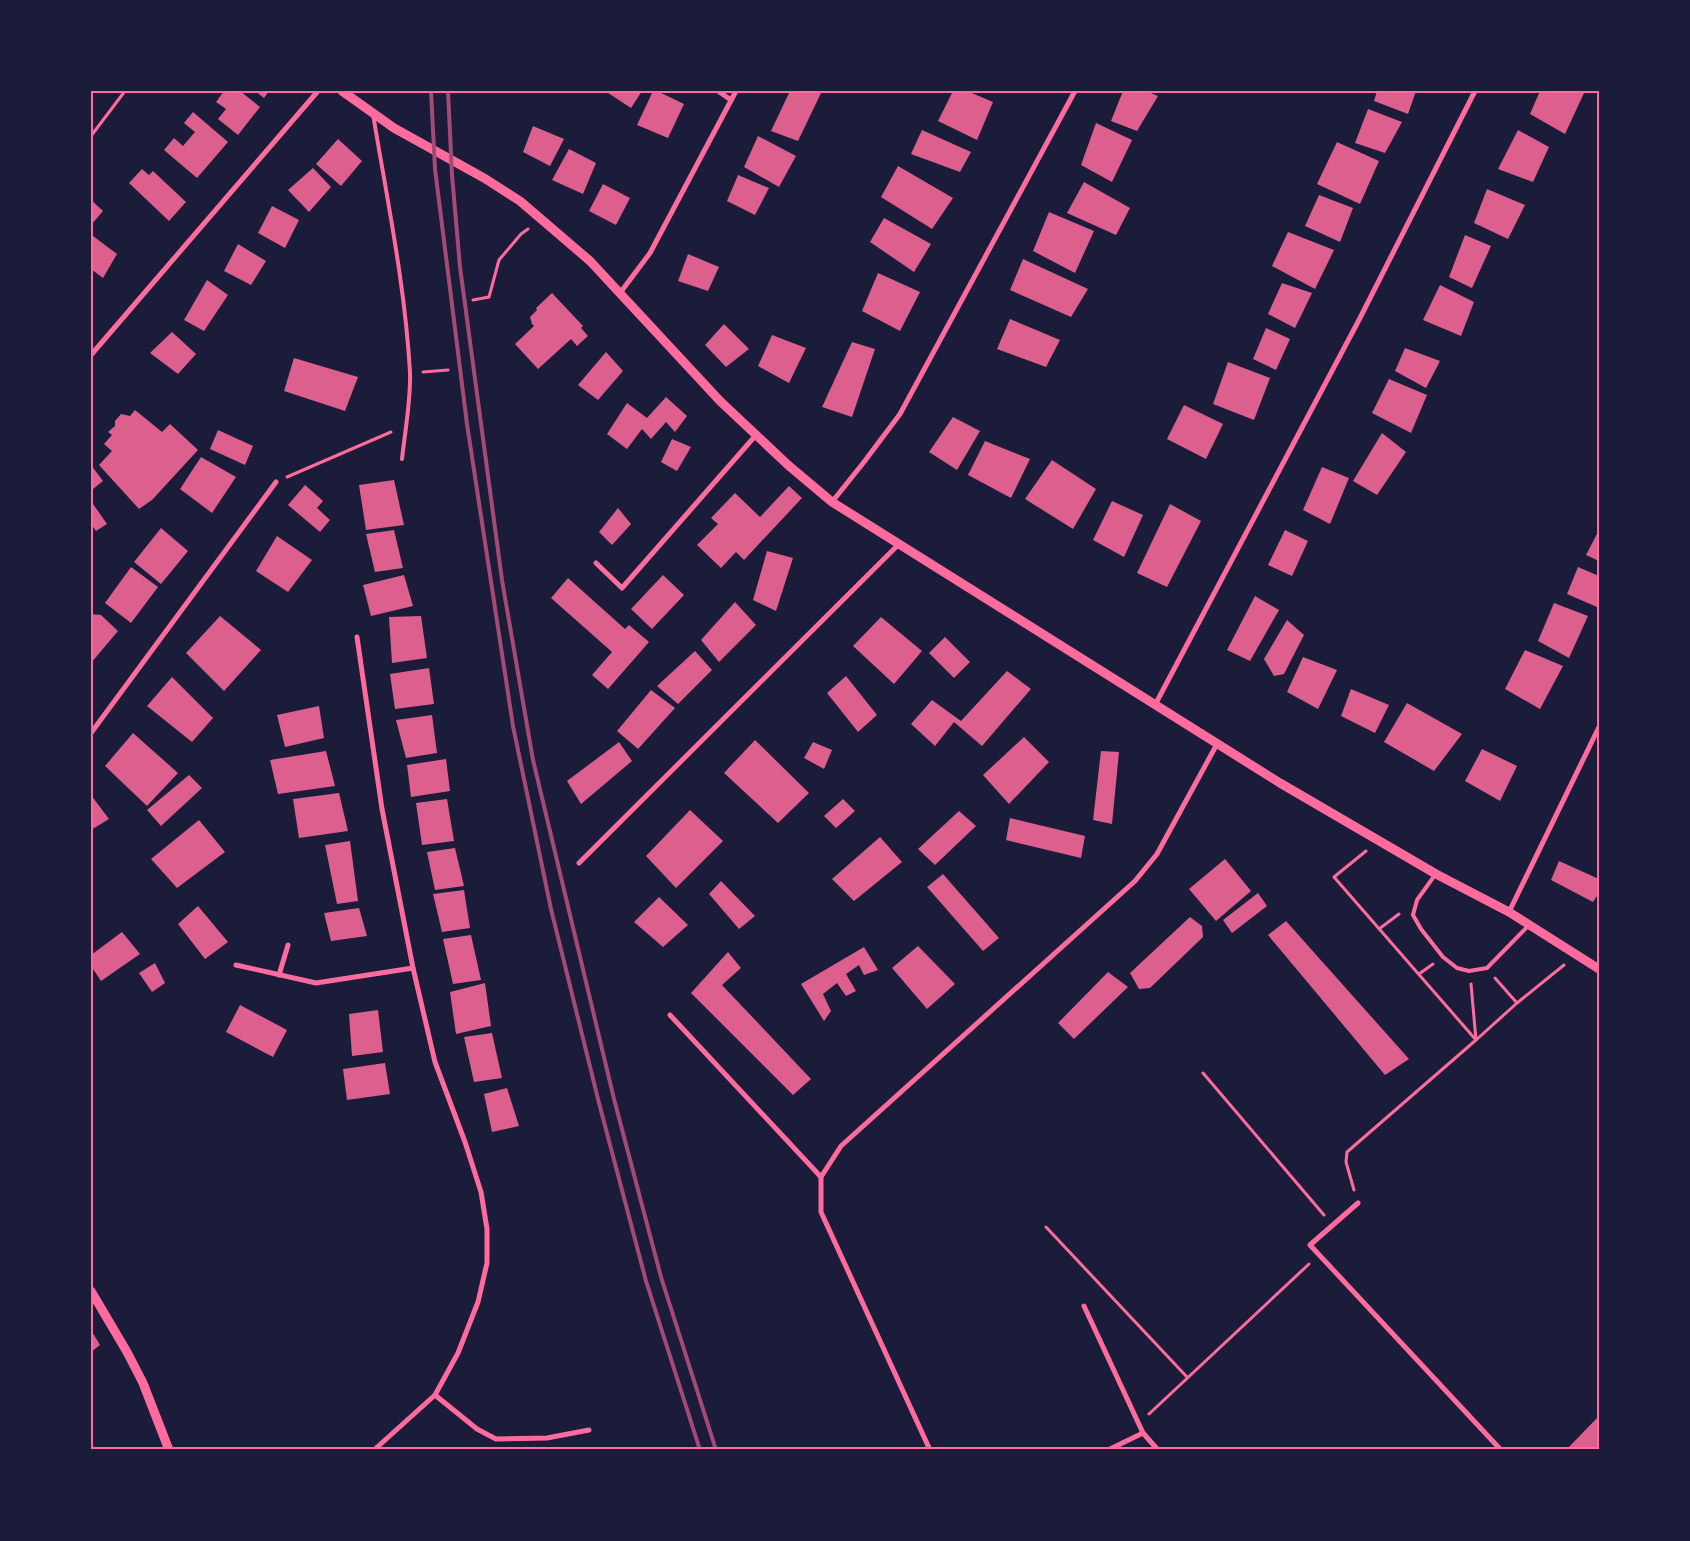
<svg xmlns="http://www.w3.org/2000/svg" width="1690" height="1541" viewBox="0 0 1690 1541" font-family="Karla,sans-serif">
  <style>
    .building { fill: #dd5f8e }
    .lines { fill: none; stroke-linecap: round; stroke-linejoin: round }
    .path { stroke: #ff6b9d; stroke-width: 3 }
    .service { stroke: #ff6b9d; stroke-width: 4 }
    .minor { stroke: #ff6b9d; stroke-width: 5 }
    .tertiary { stroke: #ff6b9d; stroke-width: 9 }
    .rail { stroke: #a44b75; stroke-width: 4 }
    .neatline { fill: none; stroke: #ff6b9d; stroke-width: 2 }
  </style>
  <rect width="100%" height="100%" fill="#1b1b3a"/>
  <!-- building -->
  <g class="building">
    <path d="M224 91H240L260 107 238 135 218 119 226 109 216 102Z"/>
    <path d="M255 91H269L264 98Z"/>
    <path d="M605 91H642L631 108Z"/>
    <path d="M653 91H657L684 104 668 138 637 125Z"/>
    <path d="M790 91H822L798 141 771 131Z"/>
    <path d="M953 91H967L993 102 977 140 938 121Z"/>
    <path d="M1123 91H1146L1158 96 1137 131 1111 121Z"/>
    <path d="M1377 91H1416L1408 114 1374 101Z"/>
    <path d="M1540 91H1585L1565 134 1530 114Z"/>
    <path d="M1368 109 1402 122 1385 153 1355 143Z"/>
    <path d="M193 112 228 142 197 178 164 150 174 138 183 146 195 132 184 123Z"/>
    <path d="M1096 123 1132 140 1112 182 1081 165Z"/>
    <path d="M533 126 564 139 550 166 523 152Z"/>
    <path d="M922 130 971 152 960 172 911 154Z"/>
    <path d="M1518 130 1549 147 1533 182 1498 169Z"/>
    <path d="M758 136 796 156 779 187 744 167Z"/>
    <path d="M338 139 362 161 341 186 316 164Z"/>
    <path d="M1337 142 1379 161 1360 204 1317 184Z"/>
    <path d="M569 149 596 163 583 194 552 180Z"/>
    <path d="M898 166 953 198 932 229 881 197Z"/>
    <path d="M313 168 331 187 309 212 288 190Z"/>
    <path d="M142 169 149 175 153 171 186 202 169 221 129 183Z"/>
    <path d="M738 175 769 188 755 215 727 201Z"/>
    <path d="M1084 182 1130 208 1116 235 1067 213Z"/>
    <path d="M603 184 630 198 616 225 589 211Z"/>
    <path d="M1487 189 1525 205 1508 239 1474 223Z"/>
    <path d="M1319 195 1353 208 1340 242 1305 226Z"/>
    <path d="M91 200 103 211 91 225Z"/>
    <path d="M272 206 299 220 285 248 258 233Z"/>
    <path d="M1049 212 1094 231 1075 273 1033 251Z"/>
    <path d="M884 218 931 244 914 272 870 242Z"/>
    <path d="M1288 232 1334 250 1315 289 1272 266Z"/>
    <path d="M1465 235 1491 246 1472 288 1449 277Z"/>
    <path d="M93 236 117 254 103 278 91 269V238Z"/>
    <path d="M238 244 266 261 251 285 224 271Z"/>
    <path d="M688 254 719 267 708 291 678 281Z"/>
    <path d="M1023 259 1088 289 1071 317 1010 290Z"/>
    <path d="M878 273 920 292 900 331 862 311Z"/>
    <path d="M207 280 228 295 204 331 184 320Z"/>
    <path d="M1282 283 1312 293 1295 328 1268 314Z"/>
    <path d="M1440 285 1474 302 1461 336 1423 320Z"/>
    <path d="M552 293 583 326 581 328 588 336 577 346 571 339 538 369 515 344 534 326 532 324 530 317 537 310 536 308Z"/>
    <path d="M1010 319 1060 340 1046 367 997 349Z"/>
    <path d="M724 324 749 349 726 367 705 345Z"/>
    <path d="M1266 328 1290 339 1276 370 1253 359Z"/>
    <path d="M172 332 196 354 178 374 150 353Z"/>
    <path d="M772 335 806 348 789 383 758 366Z"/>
    <path d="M852 342 875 349 852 417 822 407Z"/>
    <path d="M1405 348 1440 361 1426 388 1395 371Z"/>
    <path d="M606 352 623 371 598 400 578 385Z"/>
    <path d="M294 358 358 377 345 411 284 391Z"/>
    <path d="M1228 362 1270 378 1254 420 1213 404Z"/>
    <path d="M1389 379 1427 395 1411 433 1372 413Z"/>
    <path d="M666 397 687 416 675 432 666 422 651 439 642 429 627 449 607 434 627 403 647 418Z"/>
    <path d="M1184 405 1223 424 1206 459 1167 439Z"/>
    <path d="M135 410 162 432 170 424 198 450 152 500 139 509 99 465 112 451 104 444 112 435 108 432 115 426V421L121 414 130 416Z"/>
    <path d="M953 417 980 431 957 470 929 452Z"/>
    <path d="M218 430 253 446 245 465 210 449Z"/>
    <path d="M1382 433 1406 452 1377 495 1353 481Z"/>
    <path d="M672 439 691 447 677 471 661 462Z"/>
    <path d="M985 441 1030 459 1011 498 968 475Z"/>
    <path d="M201 457 236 477 212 513 180 489Z"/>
    <path d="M1052 460 1096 489 1073 529 1025 499Z"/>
    <path d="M91 465 103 481 93 489 91 487Z"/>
    <path d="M1322 467 1349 478 1330 524 1303 510Z"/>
    <path d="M394 480 404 525 366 530 359 485Z"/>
    <path d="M305 485 323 501 317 508 330 520 320 532 288 505Z"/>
    <path d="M789 486 802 498 744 560 736 552 721 568 697 545 718 524 711 518 735 493 760 517Z"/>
    <path d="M91 501 107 524 96 531 91 524Z"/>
    <path d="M1112 501 1143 515 1124 557 1093 540Z"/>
    <path d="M1170 504 1201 521 1167 587 1137 573Z"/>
    <path d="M618 508 631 524 612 545 599 532Z"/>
    <path d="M161 528 188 551 161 584 134 562Z"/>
    <path d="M394 530 403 568 375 572 366 534Z"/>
    <path d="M1285 530 1308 541 1292 576 1268 565Z"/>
    <path d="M1599 530V561L1586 555Z"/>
    <path d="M277 536 312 560 288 592 256 571Z"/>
    <path d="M767 551 793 558 776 611 753 600Z"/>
    <path d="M131 567 158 587 131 623 105 603Z"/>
    <path d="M1578 567 1599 576 1597 607 1567 594Z"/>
    <path d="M404 575 413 606 371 616 363 585Z"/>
    <path d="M663 575 684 595 652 629 631 609Z"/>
    <path d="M568 578 625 629 629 625 649 642 608 689 592 675 612 652 551 598Z"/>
    <path d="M1255 596 1279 610 1250 661 1227 650Z"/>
    <path d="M735 602 756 625 719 662 701 640Z"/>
    <path d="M1554 603 1588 616 1569 658 1538 641Z"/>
    <path d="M91 614 101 615 118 631 91 663Z"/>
    <path d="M220 616 261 650 224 691 186 653Z"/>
    <path d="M421 616 427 658 392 663 389 617Z"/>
    <path d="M881 617 922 651 894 684 853 646Z"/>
    <path d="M1287 620 1304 635 1284 674 1274 676 1264 659Z"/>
    <path d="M945 637 970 662 954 678 929 653Z"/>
    <path d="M1525 650 1563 666 1540 709 1505 689Z"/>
    <path d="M695 651 712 670 678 704 657 686Z"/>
    <path d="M1303 657 1337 670 1318 709 1287 692Z"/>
    <path d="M429 668 434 704 395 709 390 674Z"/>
    <path d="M1007 671 1031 689 982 746 954 722 935 746 911 724 932 700 961 721Z"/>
    <path d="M846 676 877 715 858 732 827 693Z"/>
    <path d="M172 677 213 718 192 742 147 706Z"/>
    <path d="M1351 689 1389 705 1375 733 1341 716Z"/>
    <path d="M651 690 675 708 638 749 617 731Z"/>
    <path d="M1407 703 1462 734 1434 771 1384 742Z"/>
    <path d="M319 706 324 738 285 747 277 715Z"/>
    <path d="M432 715 437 753 406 758 396 720Z"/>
    <path d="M133 733 178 773 147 806 105 766Z"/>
    <path d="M1024 737 1049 762 1009 804 983 775Z"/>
    <path d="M755 740 809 793 778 823 724 773Z"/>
    <path d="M619 742 632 761 581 804 567 781Z"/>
    <path d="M813 742 832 750 824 769 804 758Z"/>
    <path d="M1482 749 1517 766 1500 801 1465 781Z"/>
    <path d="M326 751 335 786 278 794 270 760Z"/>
    <path d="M1101 751 1119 752 1112 824 1093 820Z"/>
    <path d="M446 759 450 791 411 797 407 765Z"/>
    <path d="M189 775 202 788 161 826 147 810Z"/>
    <path d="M339 793 348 831 299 838 293 799Z"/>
    <path d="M91 795 109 819 91 830Z"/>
    <path d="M447 799 454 841 422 845 416 803Z"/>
    <path d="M843 799 855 811 836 828 824 816Z"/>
    <path d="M690 810 723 841 676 888 646 856Z"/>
    <path d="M959 811 976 826 935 865 918 849Z"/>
    <path d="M1010 818 1085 836 1081 858 1006 840Z"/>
    <path d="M199 820 225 852 177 888 151 859Z"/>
    <path d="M880 837 902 862 854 901 832 879Z"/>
    <path d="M350 841 358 901 337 904 325 845Z"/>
    <path d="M455 848 464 886 435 890 427 852Z"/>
    <path d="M1225 859 1251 891 1216 921 1189 889Z"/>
    <path d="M1559 861 1599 879V893L1593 902 1551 880Z"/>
    <path d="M943 874 999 938 983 951 927 887Z"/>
    <path d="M721 881 755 916 739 929 709 894Z"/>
    <path d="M464 890 470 928 442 932 433 894Z"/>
    <path d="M1258 893 1267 906 1232 933 1223 920Z"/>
    <path d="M659 897 688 925 663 947 634 922Z"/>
    <path d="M198 906 228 942 205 959 178 924Z"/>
    <path d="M359 908 367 936 331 941 324 913Z"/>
    <path d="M1190 917 1202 926 1203 937 1150 988 1139 989 1130 973Z"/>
    <path d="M1286 921 1409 1059 1385 1075 1268 935Z"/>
    <path d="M122 932 140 954 101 981 91 966V955Z"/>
    <path d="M471 935 481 980 453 984 443 939Z"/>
    <path d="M918 946 955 984 927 1009 892 968Z"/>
    <path d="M864 947 878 970 864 975 859 965 846 974 856 991 846 996 837 983 823 994 831 1011 824 1021 801 984Z"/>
    <path d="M728 952 741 968 722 985 811 1079 793 1095 691 993Z"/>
    <path d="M155 963 165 983 152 992 139 973Z"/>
    <path d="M1108 972 1128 987 1074 1039 1058 1023Z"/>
    <path d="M485 983 491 1026 456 1034 450 992Z"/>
    <path d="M240 1005 287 1030 273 1057 226 1032Z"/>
    <path d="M378 1010 383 1052 352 1056 349 1014Z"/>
    <path d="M492 1033 502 1078 474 1082 464 1037Z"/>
    <path d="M385 1063 390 1094 347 1100 343 1069Z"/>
    <path d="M507 1088 519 1126 492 1132 484 1094Z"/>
    <path d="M91 1330 100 1345 91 1352Z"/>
    <path d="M1599 1416V1450H1566Z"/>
  </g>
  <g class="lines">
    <!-- path -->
    <g class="path">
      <path d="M91 136 125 91"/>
      <path d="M473 300 489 297 499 260 521 234 528 229"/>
      <path d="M423 372 448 370"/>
      <path d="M287 477 391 432"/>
      <path d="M1366 851 1334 877 1476 1040 1517 1003 1564 965"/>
      <path d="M1379 929 1399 914"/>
      <path d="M1419 974 1433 964"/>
      <path d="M1495 978 1517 1003"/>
      <path d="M1203 1073 1324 1215"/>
      <path d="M1354 1190 1346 1162 1347 1152 1476 1040 1471 984"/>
      <path d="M1046 1227 1187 1377"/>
      <path d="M1149 1414 1309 1264"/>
    </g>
    <!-- service -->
    <g class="service">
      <path d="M373 114C387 199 405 285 410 372 411 400 405 431 402 459"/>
      <path d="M1435 875 1417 900 1413 915 1421 929 1443 957 1457 968 1469 971 1487 968 1529 925"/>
    </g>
    <!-- minor -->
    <g class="minor">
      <path d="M718 91 731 100"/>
      <path d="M620 293 650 253 736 91"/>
      <path d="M91 355 318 91"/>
      <path d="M832 502 864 462 900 414 1075 91"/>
      <path d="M596 563 622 588 756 435"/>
      <path d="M357 637 382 809 413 968 435 1062 465 1142 481 1192 487 1229V1263L478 1302 458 1353 435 1395 374 1450"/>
      <path d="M1155 705 1360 318 1475 91"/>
      <path d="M91 733 276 482"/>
      <path d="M579 863 899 544"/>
      <path d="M1509 912 1599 727"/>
      <path d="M236 965 316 983 413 968"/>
      <path d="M279 975 288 945"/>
      <path d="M670 1015 821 1177"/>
      <path d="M1358 1203 1310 1245 1501 1450"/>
      <path d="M1084 1306 1143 1433 1158 1450"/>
      <path d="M435 1395 477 1429 496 1439 547 1438 589 1430"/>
      <path d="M930 1450 821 1212V1177L841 1146 1135 881 1157 854 1217 744"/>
      <path d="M1108 1450 1143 1433"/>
    </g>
    <!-- tertiary -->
    <g class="tertiary">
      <path d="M342 91 394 128 484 178 520 201 590 261 720 401 788 465 832 502 1280 783 1436 874 1509 912 1599 969"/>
      <path d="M91 1291 127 1352 143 1383 169 1450"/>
    </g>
    <!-- rail -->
    <g class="rail">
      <path d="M431 91 435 169 467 424 513 726 551 909 599 1103 646 1281 700 1450"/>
      <path d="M448 91 452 175 460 267 502 580 533 760 614 1099 661 1277 716 1450"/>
    </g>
  </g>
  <!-- border -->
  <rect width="1690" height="1541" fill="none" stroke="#1b1b3a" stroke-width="185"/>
  <rect x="92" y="92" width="1506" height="1356" class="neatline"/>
</svg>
